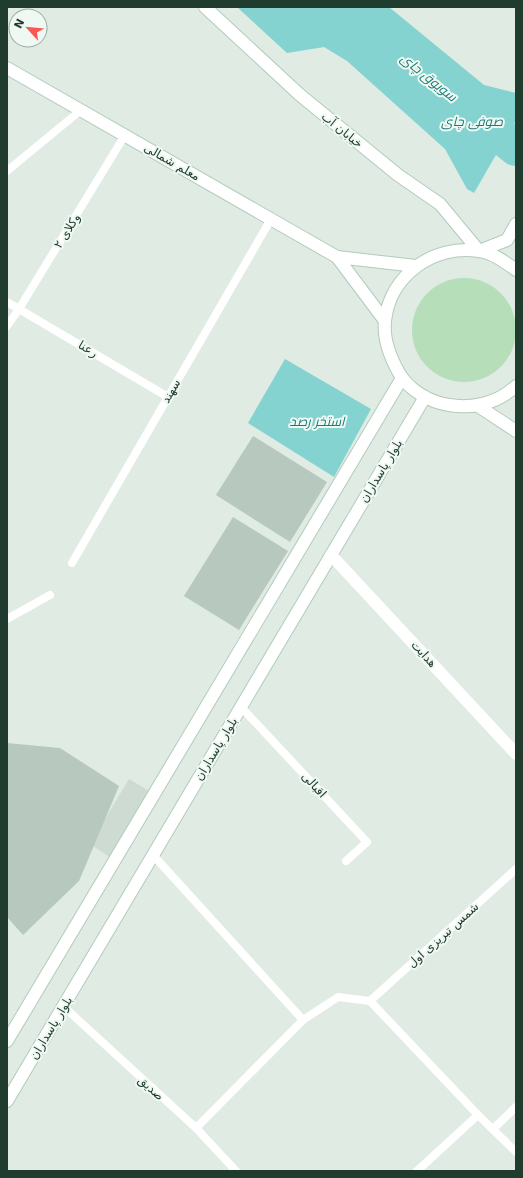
<svg xmlns="http://www.w3.org/2000/svg" width="523" height="1178" viewBox="0 0 523 1178" font-family="'DejaVu Sans',Cairo,sans-serif">
  <style>
    .built { fill: #cddbd2 }
    .green { fill: #b6deb9 }
    .water { fill: #84d3d0 }
    .lines { fill: none; stroke-linecap: round; stroke-linejoin: round }
    .river { stroke: #84d3d0; stroke-width: 36 }
    .building { fill: #b7c9be }
    .secondary-casing { stroke: #b2cbbd; stroke-width: 14 }
    .lane { stroke: #fff; stroke-width: 8 }
    .street { stroke: #fff; stroke-width: 12 }
    .secondary { stroke: #fff; stroke-width: 12 }
    .labels { text-anchor: middle; stroke-width: 4; stroke-linejoin: round; paint-order: stroke }
    .street-label { font-size: 12px; fill: #1f3c2e; stroke: #eff8f2 }
    .water-label { font-size: 13px; font-style: italic; fill: #177a77; stroke: #eff8f2 }
  </style>
  <rect width="100%" height="100%" fill="#dfebe3"/>
  <!-- built -->
  <path class="built" d="M129 779 154 794 114 860 90 844Z"/>
  <!-- green -->
  <circle class="green" cx="464" cy="330" r="52"/>
  <!-- water -->
  <g class="water">
    <path d="M237 7H389L484 85 516 93V120L474 193 467 189 445 149 347 61 324 47 287 53Z"/>
    <path d="M285 359 371 409 334 477 248 423Z"/>
  </g>
  <g class="lines">
    <!-- river -->
    <path class="river" d="M466 107 516 148"/>
  </g>
  <!-- building -->
  <g class="building">
    <path d="M253 436 327 482 290 542 216 495Z"/>
    <path d="M233 517 288 551 239 630 184 596Z"/>
    <path d="M7 743 60 748 119 786 79 881 23 935 7 917Z"/>
  </g>
  <g class="lines">
    <defs>
      <g id="secondary">
        <path d="M205 7 300 95 398 175 440 204 479 251 507 240 516 224"/>
        <path d="M7 68 337 257"/>
        <path d="M516 270C505 262 493 253 479 251 434 244 390 275 385 321 383 339 390 357 399 373 409 390 429 402 449 405 473 409 498 403 516 386"/>
        <path d="M385 321 337 257 416 266"/>
        <path d="M478 406 516 431"/>
        <path d="M7 1041 402 378"/>
        <path d="M7 1101 425 397"/>
      </g>
    </defs>
    <!-- secondary casing -->
    <use href="#secondary" class="secondary-casing"/>
    <!-- lane -->
    <g class="lane">
      <path d="M7 171 81 110"/>
      <path d="M7 302 168 397"/>
      <path d="M7 326 19 309 125 135"/>
      <path d="M72 563 271 219"/>
      <path d="M7 619 50 595"/>
      <path d="M241 707 367 842 346 861"/>
      <path d="M153 855 303 1020"/>
      <path d="M370 1001 516 869"/>
      <path d="M63 1006 196 1128 236 1171"/>
      <path d="M196 1128 303 1020 338 997 370 1001 478 1115 516 1152"/>
      <path d="M493 1129 516 1107"/>
      <path d="M417 1171 478 1115"/>
    </g>
    <!-- street -->
    <path class="street" d="M331 555 516 754"/>
    <!-- secondary -->
    <use href="#secondary" class="secondary"/>
  </g>
  <g class="labels">
    <!-- street labels -->
    <g class="street-label">
      <text transform="translate(342 130) rotate(39)" y="4">خیابان آب</text>
      <text transform="translate(172 162) rotate(30)" y="4">معلم شمالی</text>
      <text transform="translate(67 231) rotate(-58)" y="4">وکلای ۲</text>
      <text transform="translate(88 349) rotate(31)" y="4">رعنا</text>
      <text transform="translate(171 391) rotate(-60)" y="4">سهند</text>
      <text transform="translate(381 471) rotate(-59)" y="4">بلوار پاسداران</text>
      <text transform="translate(424 654) rotate(47)" y="4">هدایت</text>
      <text transform="translate(216 749) rotate(-59)" y="4">بلوار پاسداران</text>
      <text transform="translate(314 785) rotate(47)" y="4">اقبالی</text>
      <text transform="translate(443 935) rotate(-42)" y="4">شمس تبریزی اول</text>
      <text transform="translate(51 1028) rotate(-59)" y="4">بلوار پاسداران</text>
      <text transform="translate(151 1088) rotate(42)" y="4">صدیق</text>
    </g>
    <!-- water labels -->
    <g class="water-label">
      <text transform="translate(429 77) rotate(39)" y="5">سویوق چای</text>
      <text x="472" y="126">صوفی چای</text>
      <text x="317" y="426">استخر رصد</text>
    </g>
  </g>
  <!-- border -->
  <rect width="523" height="1178" fill="none" stroke="#1f3c2e" stroke-width="16"/>
  <!-- north arrow -->
  <g transform="translate(28 28) rotate(297)"><circle r="19" fill="#eff8f2" stroke="#9cada4"/>
  <path d="M0-3L7 15L0 10L-7 15Z" fill="#f95750"/>
  <text y="-6" font-size="11" font-weight="bold" text-anchor="middle" fill="#1f3c2e">N</text>
  </g>
</svg>
